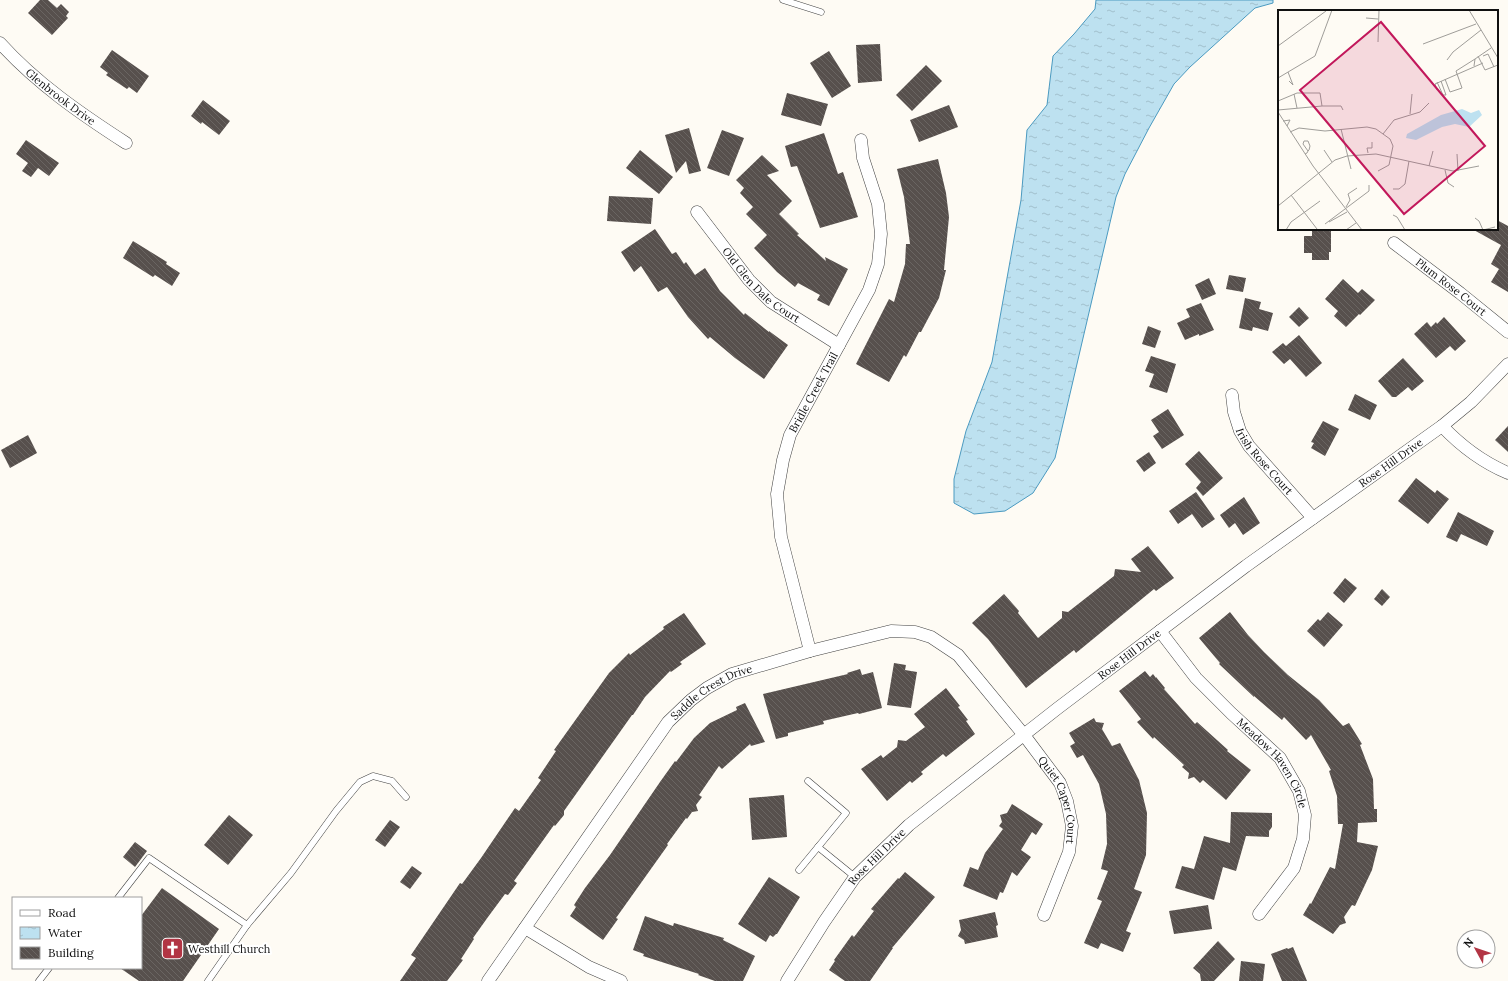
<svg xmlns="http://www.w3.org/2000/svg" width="1508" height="981" viewBox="0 0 1508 981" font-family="Lora,serif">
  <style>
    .water { fill: url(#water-ripples); stroke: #4b9ac0 }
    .building { fill: url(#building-back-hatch) }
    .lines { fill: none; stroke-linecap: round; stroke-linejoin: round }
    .service-casing { stroke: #434343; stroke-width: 7 }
    .minor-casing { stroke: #434343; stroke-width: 13 }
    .service { stroke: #fff; stroke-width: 6 }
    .minor { stroke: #fff; stroke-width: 12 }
    .labels { text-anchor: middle; stroke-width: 4; stroke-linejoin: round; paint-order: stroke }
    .street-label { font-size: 11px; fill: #101010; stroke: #fff }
    .poi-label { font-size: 11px; fill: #101010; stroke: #fff; text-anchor: start }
    .inset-road { fill: none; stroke: #9f9d99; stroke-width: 1 }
    .view { fill: #c2185b; fill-opacity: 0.15; stroke: #c2185b; stroke-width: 2 }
    .inset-edge { fill: none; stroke: #101010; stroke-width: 2 }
  </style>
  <defs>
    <pattern id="water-ripples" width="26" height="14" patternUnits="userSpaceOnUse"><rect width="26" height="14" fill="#bde1f0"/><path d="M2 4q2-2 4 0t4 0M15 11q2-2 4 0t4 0" fill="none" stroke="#a1c0cd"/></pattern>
    <pattern id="building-back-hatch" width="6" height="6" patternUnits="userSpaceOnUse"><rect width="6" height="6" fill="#57504d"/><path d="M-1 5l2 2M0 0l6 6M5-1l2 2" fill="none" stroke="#6a6562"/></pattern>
  </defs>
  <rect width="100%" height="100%" fill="#fefbf4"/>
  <!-- water -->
  <path class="water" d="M1096 0H1273V3L1255 8 1190 67 1174 84 1149 128 1125 174 1116 197 1055 458 1033 493 1005 511 974 514 954 503V479L966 431 992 362 1021 200 1027 130 1047 105 1053 56 1074 34 1095 9Z"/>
  <!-- building -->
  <g class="building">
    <path d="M40 0H48L57 8 61 4 69 12 66 16 68 18 52 35 28 13Z"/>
    <path d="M880 44 882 81 858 83 856 45Z"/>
    <path d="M112 50 149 76 137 93 129 87 127 89 106 75 108 73 100 67Z"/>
    <path d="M829 51 851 86 832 98 810 63Z"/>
    <path d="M926 65 942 81 912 111 896 95Z"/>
    <path d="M787 93 828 104 821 126 781 115Z"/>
    <path d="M203 100 230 121 219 135 202 122 201 124 191 116Z"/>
    <path d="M949 105 958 127 919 142 910 120Z"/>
    <path d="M689 128 701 171 689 174 686 161 676 173 665 135Z"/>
    <path d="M722 130 744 138 729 176 707 168Z"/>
    <path d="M824 133 838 174 843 172 858 217 820 228 797 166 791 167 785 146Z"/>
    <path d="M26 140 59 163 49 176 38 168 31 177 22 171 28 163 16 154Z"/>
    <path d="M640 150 673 177 659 194 626 168Z"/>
    <path d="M762 155 779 171 767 175 792 201 779 214 799 234 797 235 826 261 825 257 848 269 829 306 817 300 820 295 798 283 795 287 777 272 754 248 767 235 746 214 753 207 740 193 744 188 736 180Z"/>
    <path d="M938 159 946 193 949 217 944 270H946L939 298 921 332H919L906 357 904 355 889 382 856 364 889 299 894 302 905 264 906 244H910L904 197 897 169Z"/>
    <path d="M609 196 653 198 651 224 607 221Z"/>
    <path d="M1497 220 1508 226V292L1491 282 1499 269 1491 264 1501 245 1472 229H1497Z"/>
    <path d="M655 229 672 254 676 252 684 264 686 262 695 275 705 268 720 291 744 315 745 313 769 332V331L788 345 764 379 735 358 710 337 708 339 688 317 667 287 658 292 641 266 634 272 621 252Z"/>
    <path d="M1312 229H1331V252H1329V260H1312V253H1304V236H1312Z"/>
    <path d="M133 241 167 262 166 264 180 273 172 286 155 275 153 277 123 258Z"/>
    <path d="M1229 275 1246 278 1243 292 1226 289Z"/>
    <path d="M1209 278 1216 294 1202 300 1195 285Z"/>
    <path d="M1343 279 1358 293 1362 289 1375 300 1360 315 1359 314 1346 327 1334 316 1338 311 1325 299Z"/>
    <path d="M1245 298 1261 302 1259 309 1273 313 1268 331 1253 327 1252 331 1239 328Z"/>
    <path d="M1201 303 1214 330 1199 336V334L1185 340 1177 323 1190 317 1186 309Z"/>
    <path d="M1299 307 1309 318 1299 327 1289 317Z"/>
    <path d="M1444 317 1466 341 1455 351 1450 346 1436 358 1414 334 1427 322 1431 327 1436 322 1437 324Z"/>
    <path d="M1148 326 1161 331 1155 348 1142 344Z"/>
    <path d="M1299 335 1322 363 1306 377 1290 359 1284 364 1272 352 1283 343 1286 346Z"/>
    <path d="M1151 356 1176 364 1167 393 1149 387 1154 374 1145 371Z"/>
    <path d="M1403 358 1424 381 1412 391 1408 387 1396 397H1392L1378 381Z"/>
    <path d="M1355 394 1377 405 1370 420 1348 410Z"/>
    <path d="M1168 409 1184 435 1162 449 1153 436 1159 432 1151 420Z"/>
    <path d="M1323 421 1339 429 1325 456 1311 448 1314 443 1311 442Z"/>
    <path d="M1508 426V452L1495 440Z"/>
    <path d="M28 435 37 453 10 468 1 450Z"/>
    <path d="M1199 451 1223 478 1203 496 1196 488 1201 482 1185 464Z"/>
    <path d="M1149 452 1156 463 1144 472 1136 461Z"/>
    <path d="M1416 478 1435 493 1437 490 1449 499 1428 524 1398 501Z"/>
    <path d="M1196 492 1215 519 1202 528 1192 514 1178 524 1169 511Z"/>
    <path d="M1244 497 1260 523 1243 535 1235 523 1229 528 1220 515Z"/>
    <path d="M1458 512 1494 531 1487 546 1461 534 1457 542 1446 537Z"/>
    <path d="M1148 546 1174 578 1156 591 1154 589 1076 653 1074 650 1026 688 988 639 972 623 1004 594 1019 611 1018 613 1038 638 1062 618V611L1068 612 1114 576 1115 569 1141 572 1131 559Z"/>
    <path d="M1345 578 1357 588 1344 603 1333 593Z"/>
    <path d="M1382 589 1390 597 1382 606 1374 599Z"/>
    <path d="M1230 612 1248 635 1264 652 1288 675 1319 700 1343 726 1349 723 1362 744 1360 745 1373 779 1374 809H1377V822L1358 823 1357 842 1378 846 1372 870 1355 906 1352 905 1344 917 1346 923 1340 925 1333 934 1303 915 1310 903 1311 904 1330 867 1335 869 1343 824H1338L1337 796 1329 771 1331 770 1311 735 1306 740 1284 717 1282 720 1254 696V697L1219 664 1220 663 1199 638Z"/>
    <path d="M1328 612 1343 625 1324 647 1307 631 1318 619 1320 621Z"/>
    <path d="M684 613 706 644 680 662 682 664 671 672 670 671 645 697 633 715H632L564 811V815L555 826 554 825 514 881 517 883 508 895 505 894 488 917 473 938 474 939 461 959 463 960 447 981H400L416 958 411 955 460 883 462 884 481 858 515 808 519 811 541 780 538 778 556 751 554 750 609 673 629 653 630 655 664 629 663 627Z"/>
    <path d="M894 663 906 665 905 670 917 672 911 708 887 705Z"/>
    <path d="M860 669 862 675 873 672 882 708 859 714 858 713 823 721 824 724 788 733V736L776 739 763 694 848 674 847 673Z"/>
    <path d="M1145 671 1150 677 1153 674 1156 678V677L1165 688 1164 689 1195 724 1197 722 1228 750 1227 751 1251 770 1226 800 1203 780 1200 783 1194 777 1188 779 1189 773 1182 767 1184 765 1154 737 1153 739 1137 722 1141 719 1119 691Z"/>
    <path d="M946 688 960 706 958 707 968 720 966 721 975 734 946 757 943 754 921 772 923 774 912 783 910 781 887 801 861 769 881 755 883 758 897 747 898 740 906 741 925 727 914 714Z"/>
    <path d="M745 703 765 742 751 746 750 744 722 769 719 766 699 795 702 797 696 805 698 811 692 812 687 819 686 818 667 844 668 845 616 918 618 919 603 940 570 916 576 907 574 905 585 888 610 855 660 782 675 761 676 762 694 738 710 723 737 710 736 707Z"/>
    <path d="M1094 718 1096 722 1104 723 1102 729 1112 746 1120 743 1139 780 1147 813 1146 855 1134 889 1142 892 1126 931 1131 933 1123 952 1101 943 1098 949 1084 943 1102 901 1097 899 1108 871 1101 869 1107 844 1106 814 1099 784 1083 755 1077 758 1070 746 1075 743 1069 733Z"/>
    <path d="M784 795 787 837 752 840 749 798Z"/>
    <path d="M1012 804 1043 824 1036 835 1032 832 1021 850 1031 857 1017 876 1012 872 1003 893 1000 892 997 900 963 886 970 867 978 870 985 853 1003 829 999 826 1002 822 1000 815 1007 813Z"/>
    <path d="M1231 812 1272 813V827L1269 831V837L1246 836 1236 871 1223 867 1214 900 1175 888 1182 866 1194 869 1204 836 1230 843Z"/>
    <path d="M229 815 253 835 228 865 204 845Z"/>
    <path d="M390 820 400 827 385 847 375 840Z"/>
    <path d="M135 842 147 851 135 867 123 857Z"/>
    <path d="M412 866 422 873 410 889 400 882Z"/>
    <path d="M905 872 935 897 892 948H893L870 981H845L829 970 835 961 834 960 852 935 854 937 874 911 871 909 898 878 899 879Z"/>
    <path d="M769 877 800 897 777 934H776L773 937 770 935 766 942 738 924Z"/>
    <path d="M162 888 219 929 183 981H139L120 968H141V916Z"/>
    <path d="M1208 905 1212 929 1174 934 1169 911Z"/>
    <path d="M995 912 998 925 996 926 998 937 965 944 964 940 958 936 961 930 959 920Z"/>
    <path d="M645 916 673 926 674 923 724 938 723 940 755 956 743 981H715L698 975 699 974 643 956 644 954 633 950Z"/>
    <path d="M1218 941 1235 959 1214 981H1201L1200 974 1193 968Z"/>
    <path d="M1293 947 1307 981H1282L1271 954 1287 948 1288 949Z"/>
    <path d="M1241 961 1265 964 1263 981H1239Z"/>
  </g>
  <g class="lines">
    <defs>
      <g id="service">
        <path d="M783 0 821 12"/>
        <path d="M808 781 846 813 818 847 855 877"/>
        <path d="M799 870 818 847"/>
        <path d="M118 898 149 858 247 925 208 981"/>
        <path d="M247 925 291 873 336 811 360 782 373 776 392 781 406 797"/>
        <path d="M39 981 49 968"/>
      </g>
      <g id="minor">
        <path id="s1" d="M0 43C36 83 81 114 126 143"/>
        <path id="s2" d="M697 212 749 280 771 302 839 345"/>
        <path id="s3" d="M1394 243 1460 293 1508 332"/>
        <path id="s4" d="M1232 395 1234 412 1240 431 1249 446 1313 518"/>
        <path d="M1442 426C1461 446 1482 462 1508 473"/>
        <path id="s5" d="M1160 631 1196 678 1231 713 1280 758 1299 791 1305 815 1303 839 1294 868 1259 914"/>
        <path id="s6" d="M810 651 781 537 777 494 783 460 790 435 869 290 878 264 881 234 878 204 863 158 861 140"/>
        <path d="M525 928 589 967 621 981"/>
        <path id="s7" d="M488 981 668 722 691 700 707 688 732 674 810 651 891 631 915 632 931 637 958 655 1024 735 1060 783 1067 801 1072 826 1069 852 1044 915"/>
        <path id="s8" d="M787 981 824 922 855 877 909 825 1058 708 1246 566 1442 426 1471 402 1508 364"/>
      </g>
    </defs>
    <!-- service casing -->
    <use href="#service" class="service-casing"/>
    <!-- minor casing -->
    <use href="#minor" class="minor-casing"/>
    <!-- service -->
    <use href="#service" class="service"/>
    <!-- minor -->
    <use href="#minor" class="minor"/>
  </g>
  <!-- icons -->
  <defs>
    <symbol id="church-square" viewBox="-11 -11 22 22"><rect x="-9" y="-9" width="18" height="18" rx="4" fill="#b23544" stroke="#fff"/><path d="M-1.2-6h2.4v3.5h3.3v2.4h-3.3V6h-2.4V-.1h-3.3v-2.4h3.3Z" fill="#fff"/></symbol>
  </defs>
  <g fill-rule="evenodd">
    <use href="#church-square" x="160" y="936" width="25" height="25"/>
  </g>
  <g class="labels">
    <!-- street labels -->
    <g class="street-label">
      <text dy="4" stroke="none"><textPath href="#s1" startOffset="81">Glenbrook Drive</textPath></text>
      <text dy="4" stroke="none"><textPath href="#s2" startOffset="98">Old Glen Dale Court</textPath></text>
      <text dy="4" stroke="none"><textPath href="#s3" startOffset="72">Plum Rose Court</textPath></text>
      <text dy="4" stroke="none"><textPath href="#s6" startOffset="270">Bridle Creek Trail</textPath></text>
      <text dy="4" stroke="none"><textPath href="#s4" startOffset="76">Irish Rose Court</textPath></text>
      <text dy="4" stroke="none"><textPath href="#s8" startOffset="802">Rose Hill Drive</textPath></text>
      <text dy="4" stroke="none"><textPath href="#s8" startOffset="478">Rose Hill Drive</textPath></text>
      <text dy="4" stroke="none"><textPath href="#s7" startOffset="369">Saddle Crest Drive</textPath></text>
      <text dy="4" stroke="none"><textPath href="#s5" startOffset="175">Meadow Haven Circle</textPath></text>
      <text dy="4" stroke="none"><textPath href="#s7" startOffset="813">Quiet Caper Court</textPath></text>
      <text dy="4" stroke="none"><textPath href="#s8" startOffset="154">Rose Hill Drive</textPath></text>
    </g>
    <!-- poi labels -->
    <g class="poi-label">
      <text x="188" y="953">Westhill Church</text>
    </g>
  </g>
  <!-- overview -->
  <g transform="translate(1278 10)">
    <rect width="220" height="220" fill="#fefbf4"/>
    <path d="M184 99 193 103 201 100 204 105 191 117 177 114 164 117 138 130 128 128 129 124 163 105Z" fill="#bde1f0"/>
    <path class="inset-road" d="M191 0 220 48M88 8 100 9M100 32 101 0M145 34 198 14M0 36 48 1M200 46 207 60 220 55M205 46 210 44 216 57M169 50 175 42 203 20M196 56 197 49 213 38M10 62 15 75 11 71M0 68 37 46 54 0M167 69 172 82 184 78 178 61 197 49M159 72 165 85H168L163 71M159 80 157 74 205 53M16 84 19 98M0 91 19 83H42L44 96 0 100M44 96H63L65 100M0 102 35 156 84 220M132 104 134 84M5 111 12 110 9 116M63 119 73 159M12 122 21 118 47 121 89 117 98 119 112 129 115 136 111 155 100 161M105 124 116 110 142 102 151 93M46 140 54 152M90 143 89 138H94V132M27 144 29 143 30 141 31 140 32 136 30 131H26L25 134 30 141M179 144 180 161M151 156 155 141M167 160 170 173 176 177M115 179H121L127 174 131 151M13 185 39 219M0 196 57 150 69 146 98 144 175 161 201 156M68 197 72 190 70 184 79 178M115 205 119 207 127 220M197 208 201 211 205 220M51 212 69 202M47 214 91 181V175M8 220 13 212 42 191M68 220 78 213M205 220 217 217"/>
    <path class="view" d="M103 12 207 136 126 204 22 80Z"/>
    <rect width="220" height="220" class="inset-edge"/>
  </g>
  <!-- legend -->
  <rect x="12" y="897" width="130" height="72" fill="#ffffff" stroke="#9f9f9f"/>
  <rect x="20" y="910" width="20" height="6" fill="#ffffff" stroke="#9f9f9f"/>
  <text x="48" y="917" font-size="12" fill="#101010">Road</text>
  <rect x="20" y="927" width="20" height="12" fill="url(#water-ripples)" stroke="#9f9f9f"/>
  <text x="48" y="937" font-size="12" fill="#101010">Water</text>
  <rect x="20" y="947" width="20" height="12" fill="url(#building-back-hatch)" stroke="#9f9f9f"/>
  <text x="48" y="957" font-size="12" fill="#101010">Building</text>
  <!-- north arrow -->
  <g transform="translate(1476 949) rotate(310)"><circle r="19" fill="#ffffff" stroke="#9f9f9f"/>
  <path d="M0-3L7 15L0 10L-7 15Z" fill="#b23544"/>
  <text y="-6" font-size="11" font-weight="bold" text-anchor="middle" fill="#101010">N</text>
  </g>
</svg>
